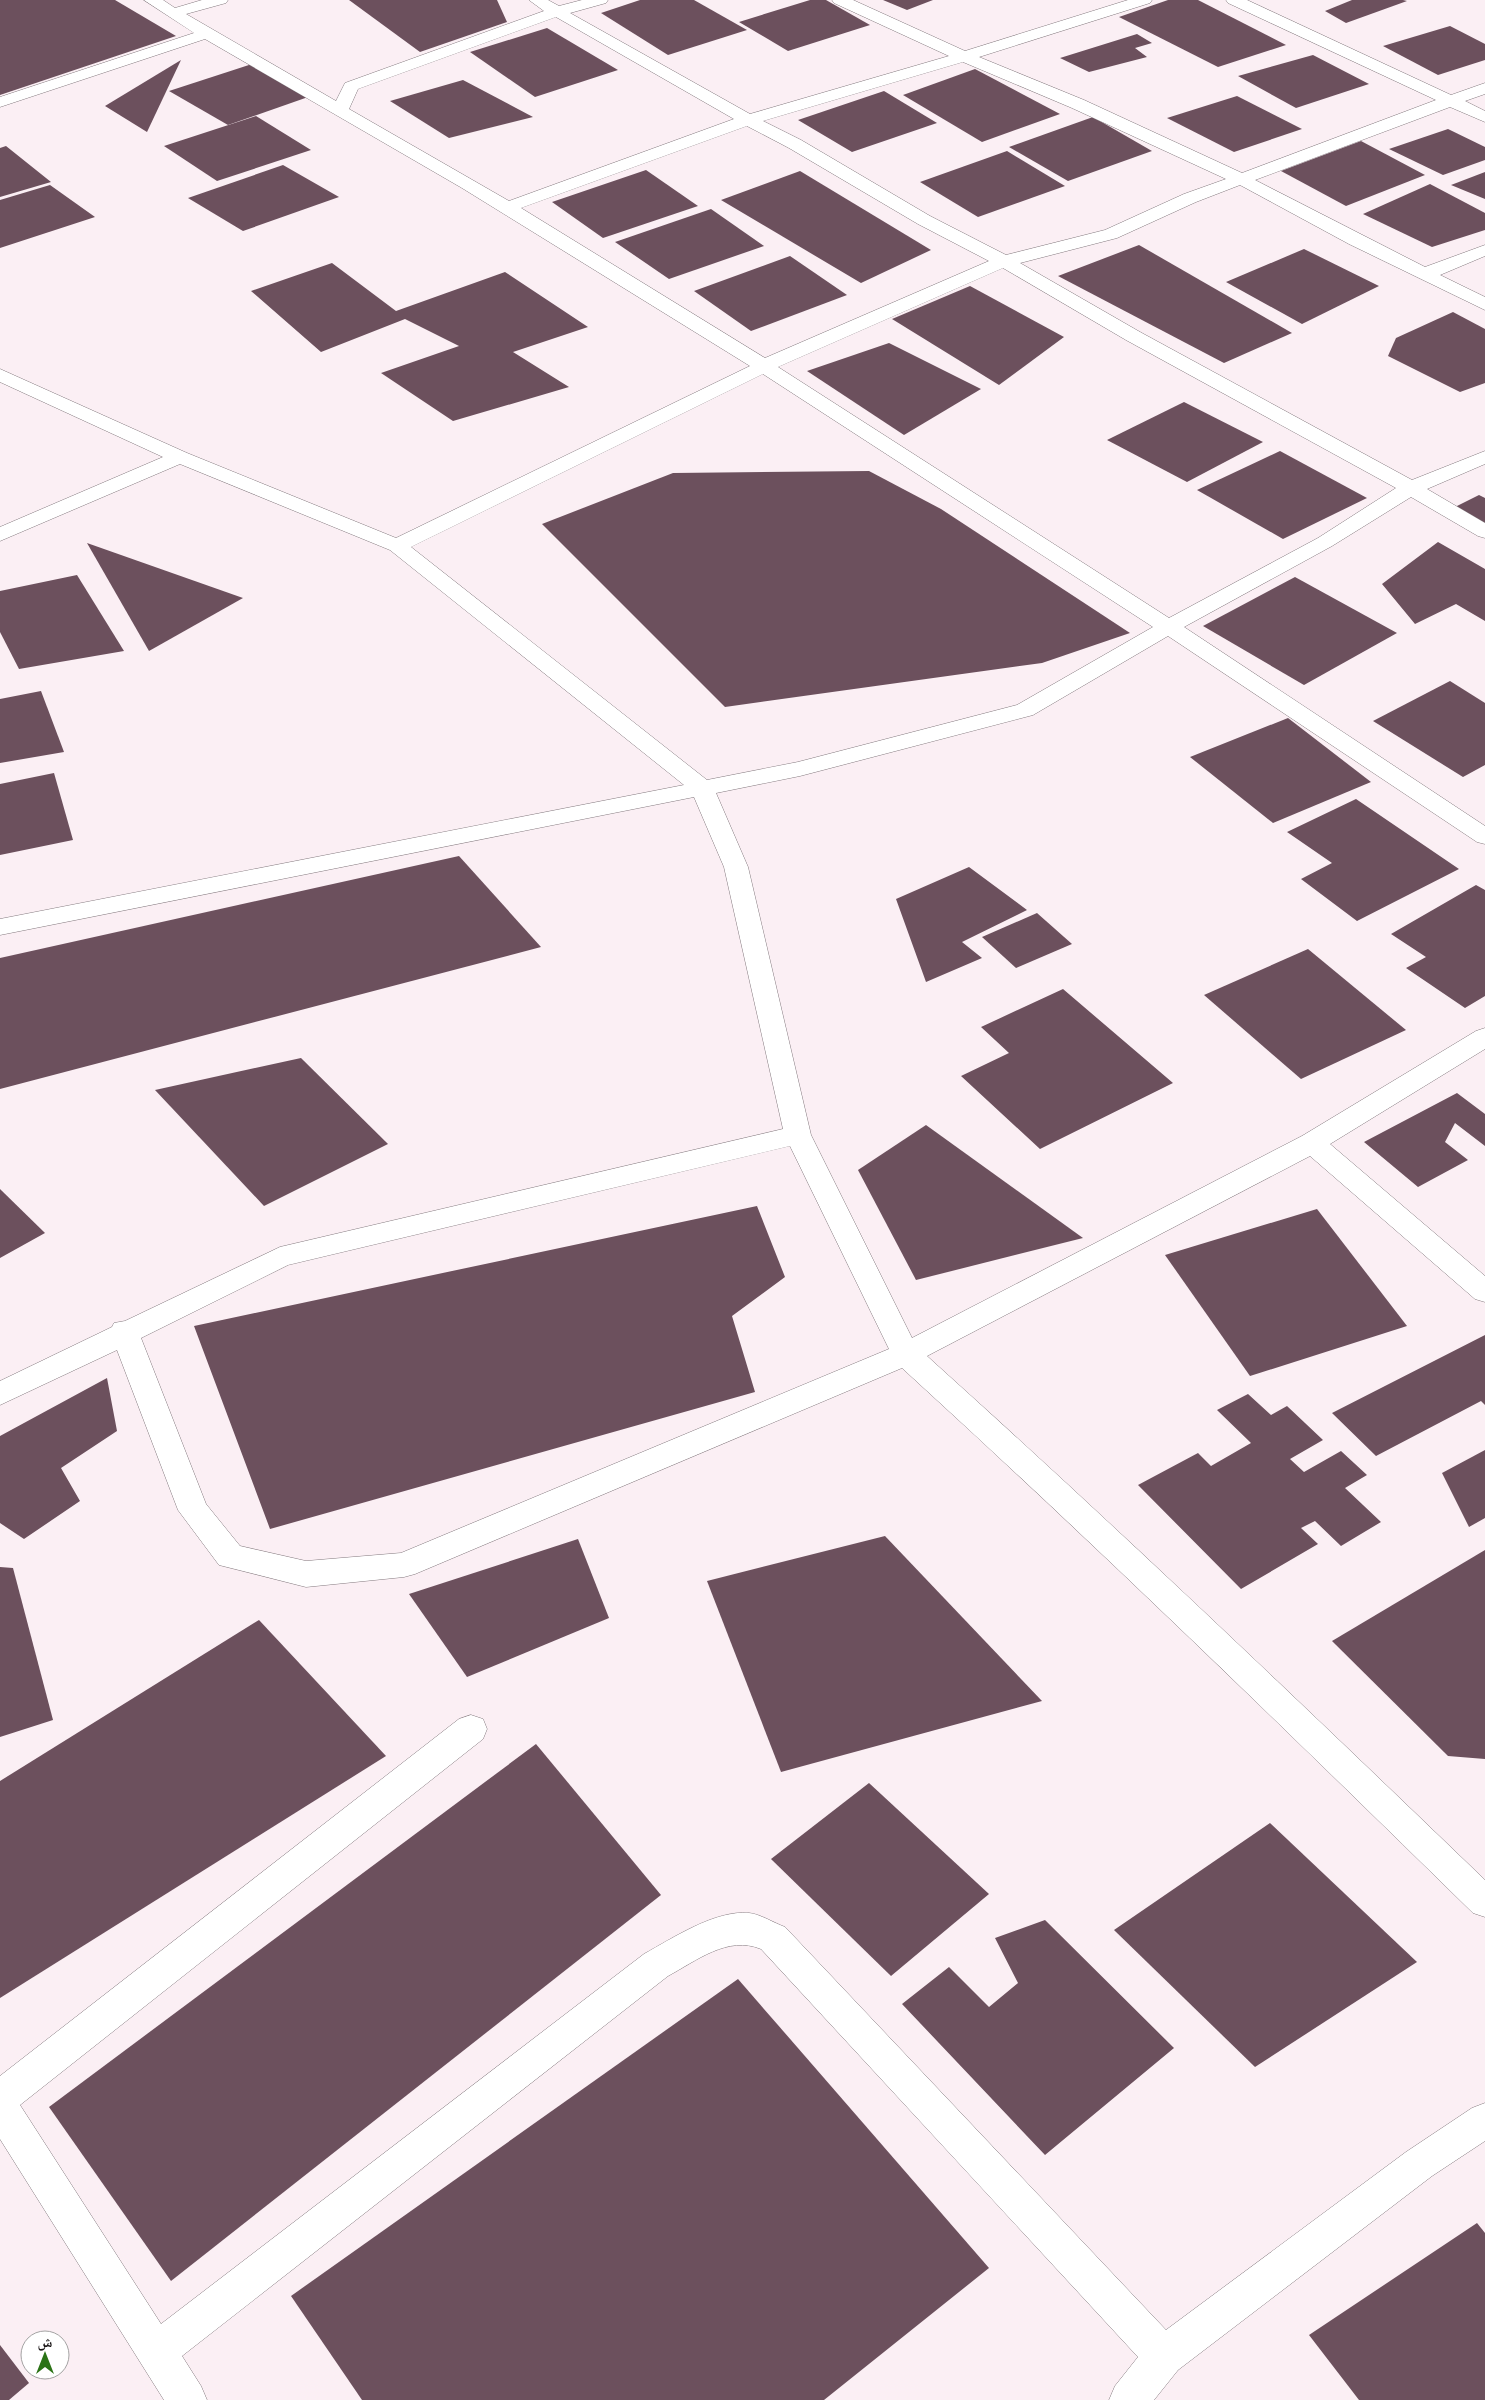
<svg xmlns="http://www.w3.org/2000/svg" width="1485" height="2400" viewBox="0 0 1485 2400" font-family="'Nunito Sans','Noto Naskh Arabic',sans-serif">
  <style>
    .building { fill: #6c505d }
    .lines { fill: none; stroke-linecap: round; stroke-linejoin: round }
    .minor-casing { stroke: #847a7f; stroke-width: 1 }
    .minor { fill: #fff; fill-rule: evenodd }
  </style>
  <rect width="100%" height="100%" fill="#fbeff4"/>
  <!-- building -->
  <g class="building">
    <path d="M0 0H115L176 36 0 95Z"/>
    <path d="M349 0H497L507 22 420 52Z"/>
    <path d="M640 0H694L747 30 668 55 601 13Z"/>
    <path d="M810 0H826L870 25 788 51 739 22Z"/>
    <path d="M883 0H933L907 10Z"/>
    <path d="M1168 0H1198L1286 45 1218 67 1119 17Z"/>
    <path d="M1352 0H1403L1407 1 1346 23 1325 11Z"/>
    <path d="M1450 26 1485 44V60L1438 75 1383 46Z"/>
    <path d="M547 28 618 70 535 97 470 52Z"/>
    <path d="M1137 34 1152 43 1135 48 1147 57 1089 72 1060 58Z"/>
    <path d="M1313 55 1369 84 1296 108 1238 76Z"/>
    <path d="M181 60 147 132 105 106Z"/>
    <path d="M252 64 311 96 228 125 169 91Z"/>
    <path d="M975 69 1060 114 982 142 903 95Z"/>
    <path d="M463 80 533 117 449 138 390 101Z"/>
    <path d="M884 91 937 123 852 152 798 120Z"/>
    <path d="M1237 96 1302 129 1234 152 1167 118Z"/>
    <path d="M256 116 311 150 217 181 164 146Z"/>
    <path d="M1093 117 1152 151 1068 181 1009 147Z"/>
    <path d="M1448 129 1485 147V160L1443 175 1389 149Z"/>
    <path d="M1361 141 1425 175 1346 206 1281 171Z"/>
    <path d="M6 146 51 182 0 197V148Z"/>
    <path d="M1007 151 1065 186 978 217 920 182Z"/>
    <path d="M283 165 339 197 243 231 188 198Z"/>
    <path d="M646 170 698 206 603 238 552 202Z"/>
    <path d="M800 171 931 250 861 283 721 200Z"/>
    <path d="M1485 172V199L1451 185Z"/>
    <path d="M1430 184 1485 213V230L1432 247 1363 214Z"/>
    <path d="M50 185 95 217 0 248V200Z"/>
    <path d="M711 209 764 246 669 279 615 242Z"/>
    <path d="M1139 245 1292 333 1224 363 1058 276Z"/>
    <path d="M1304 249 1379 286 1302 324 1226 282Z"/>
    <path d="M790 256 847 295 751 331 694 291Z"/>
    <path d="M332 263 396 311 505 272 588 327 513 352 569 387 453 421 381 373 459 346 405 319 321 352 251 291Z"/>
    <path d="M970 286 1064 337 999 385 892 319Z"/>
    <path d="M1453 312 1485 329V383L1460 392 1388 356 1396 338Z"/>
    <path d="M889 343 981 389 904 435 807 371Z"/>
    <path d="M1184 402 1263 442 1187 482 1107 440Z"/>
    <path d="M1280 451 1367 498 1283 539 1197 490Z"/>
    <path d="M869 471 941 509 1130 633 1042 663 725 707 542 524 673 473Z"/>
    <path d="M1479 495 1485 498V528L1449 510Z"/>
    <path d="M1438 542 1485 569V621L1456 604 1415 624 1382 584Z"/>
    <path d="M87 543 243 598 149 651Z"/>
    <path d="M77 575 124 651 19 669 0 632V591Z"/>
    <path d="M1295 577 1397 633 1304 685 1203 626Z"/>
    <path d="M1450 681 1485 703V765L1463 777 1373 721Z"/>
    <path d="M41 691 64 752 0 763V699Z"/>
    <path d="M1288 718 1371 782 1273 823 1190 757Z"/>
    <path d="M54 773 73 840 0 855V784Z"/>
    <path d="M1356 799 1459 869 1357 921 1301 879 1332 863 1287 832Z"/>
    <path d="M459 856 541 947 0 1089V958Z"/>
    <path d="M969 867 1027 910 962 942 982 958 926 982 896 899Z"/>
    <path d="M1476 885 1485 890V996L1465 1008 1406 968 1426 957 1391 934Z"/>
    <path d="M1037 913 1072 944 1016 968 982 937Z"/>
    <path d="M1308 949 1406 1030 1301 1079 1204 995Z"/>
    <path d="M1063 989 1173 1083 1040 1149 961 1076 1009 1053 981 1027Z"/>
    <path d="M301 1058 388 1144 264 1206 155 1090Z"/>
    <path d="M1457 1093 1485 1114V1146L1455 1123 1445 1142 1468 1160 1418 1187 1364 1142Z"/>
    <path d="M926 1125 1083 1238 916 1280 858 1170Z"/>
    <path d="M0 1189 45 1233 0 1258Z"/>
    <path d="M757 1206 785 1277 732 1316 755 1392 270 1529 194 1326Z"/>
    <path d="M1317 1209 1407 1326 1250 1376 1165 1255Z"/>
    <path d="M1485 1335V1405L1481 1401 1376 1456 1332 1413Z"/>
    <path d="M107 1378 117 1431 61 1468 80 1501 24 1539 0 1523V1436Z"/>
    <path d="M1248 1394 1271 1415 1287 1406 1323 1440 1290 1459 1304 1472 1341 1451 1367 1475 1345 1488 1381 1522 1341 1546 1315 1521 1301 1528 1318 1544 1241 1589 1138 1485 1198 1453 1211 1466 1251 1443 1217 1410Z"/>
    <path d="M1485 1450V1518L1469 1527 1442 1473Z"/>
    <path d="M885 1536 1042 1701 781 1772 707 1581Z"/>
    <path d="M578 1539 609 1618 467 1677 409 1594Z"/>
    <path d="M1485 1550V1759L1448 1756 1332 1641Z"/>
    <path d="M0 1567 13 1568 53 1720 0 1737Z"/>
    <path d="M259 1620 386 1756 0 1998V1781Z"/>
    <path d="M536 1744 661 1895 171 2281 49 2107Z"/>
    <path d="M869 1783 989 1894 891 1976 771 1859Z"/>
    <path d="M1270 1823 1417 1962 1255 2067 1114 1930Z"/>
    <path d="M1045 1920 1174 2048 1045 2155 902 2004 949 1967 989 2007 1018 1983 995 1938Z"/>
    <path d="M738 1979 989 2268 824 2400H362L291 2296Z"/>
    <path d="M1477 2223 1485 2233V2400H1359L1309 2335Z"/>
    <path d="M0 2345 29 2383 9 2400H0Z"/>
  </g>
  <g class="lines">
    <defs>
      <g id="minor">
        <path d="M144 0H163L175 8 202 0H228L226 3 186 14 336 101 345 83 544 11 529 0H548L559 6 582 0H608L606 3 570 13 750 114 949 56 834 3 832 0H853L965 51 1128 0H1152L1150 3 979 57 1084 100 1242 173 1436 100 1228 3 1226 0H1247L1451 95 1485 83V94L1465 101 1485 111V122L1450 107 1255 180 1425 267 1485 245V256L1440 275 1485 297V310L1349 244 1240 185 1196 202 1117 238 1020 263 1140 332 1412 480 1485 451V464L1427 489 1485 523V538L1478 536 1411 497 1332 546 1184 627 1485 826V844L1477 842 1168 636 1033 715 800 776 716 793 748 867 811 1135 912 1338 1302 1136 1476 1031 1485 1028V1049L1330 1144 1485 1276V1302L1475 1299 1310 1156 927 1356C1117 1527 1301 1703 1485 1880V1917L1473 1913C1285 1729 1096 1545 902 1368L415 1574 404 1577 306 1587 219 1565 178 1510 117 1350 0 1405V1381L112 1327 114 1323 125 1321 280 1247 783 1129 724 867 694 797 0 935V919L684 785 390 550 180 464 0 541V527L163 457 0 382V369L187 453 396 538 750 366 462 188 205 39 0 107V97L194 33ZM556 17 734 119 509 201 349 109 358 89ZM963 62 1072 108 1226 179 1184 194 1105 230 1006 255 930 216 801 140 763 121ZM747 126 789 148 918 224 989 261 765 358 521 208ZM1003 268 1126 340 1396 488 1318 538 1169 618 778 367ZM763 374 1153 627 1017 705 798 762 707 780 411 547ZM790 1146 889 1349 401 1553 306 1561 240 1546 206 1504 141 1338 288 1265Z"/>
        <path d="M471 1715 483 1719 487 1729 483 1739 20 2105 161 2324 644 1954C673 1938 715 1910 749 1913 760 1914 774 1923 785 1927L1166 2330 1406 2152 1472 2108 1485 2103V2141L1432 2176 1178 2370 1154 2400H1109L1115 2386 1138 2357 761 1949C728 1935 696 1961 668 1976L182 2356 201 2386 207 2400H164L0 2139V2076L459 1719Z"/>
      </g>
    </defs>
    <!-- minor casing -->
    <use href="#minor" class="minor-casing"/>
    <!-- minor -->
    <use href="#minor" class="minor"/>
  </g>
  <!-- north arrow -->
  <g transform="translate(45 2355)"><circle r="24" fill="#ffffff" stroke="#a4a3a3"/>
  <path d="M0-4L9 19L0 12L-9 19Z" fill="#2b7316"/>
  <text y="-8" font-size="14" font-weight="bold" text-anchor="middle" fill="#1c1819">ش</text>
  </g>
</svg>
